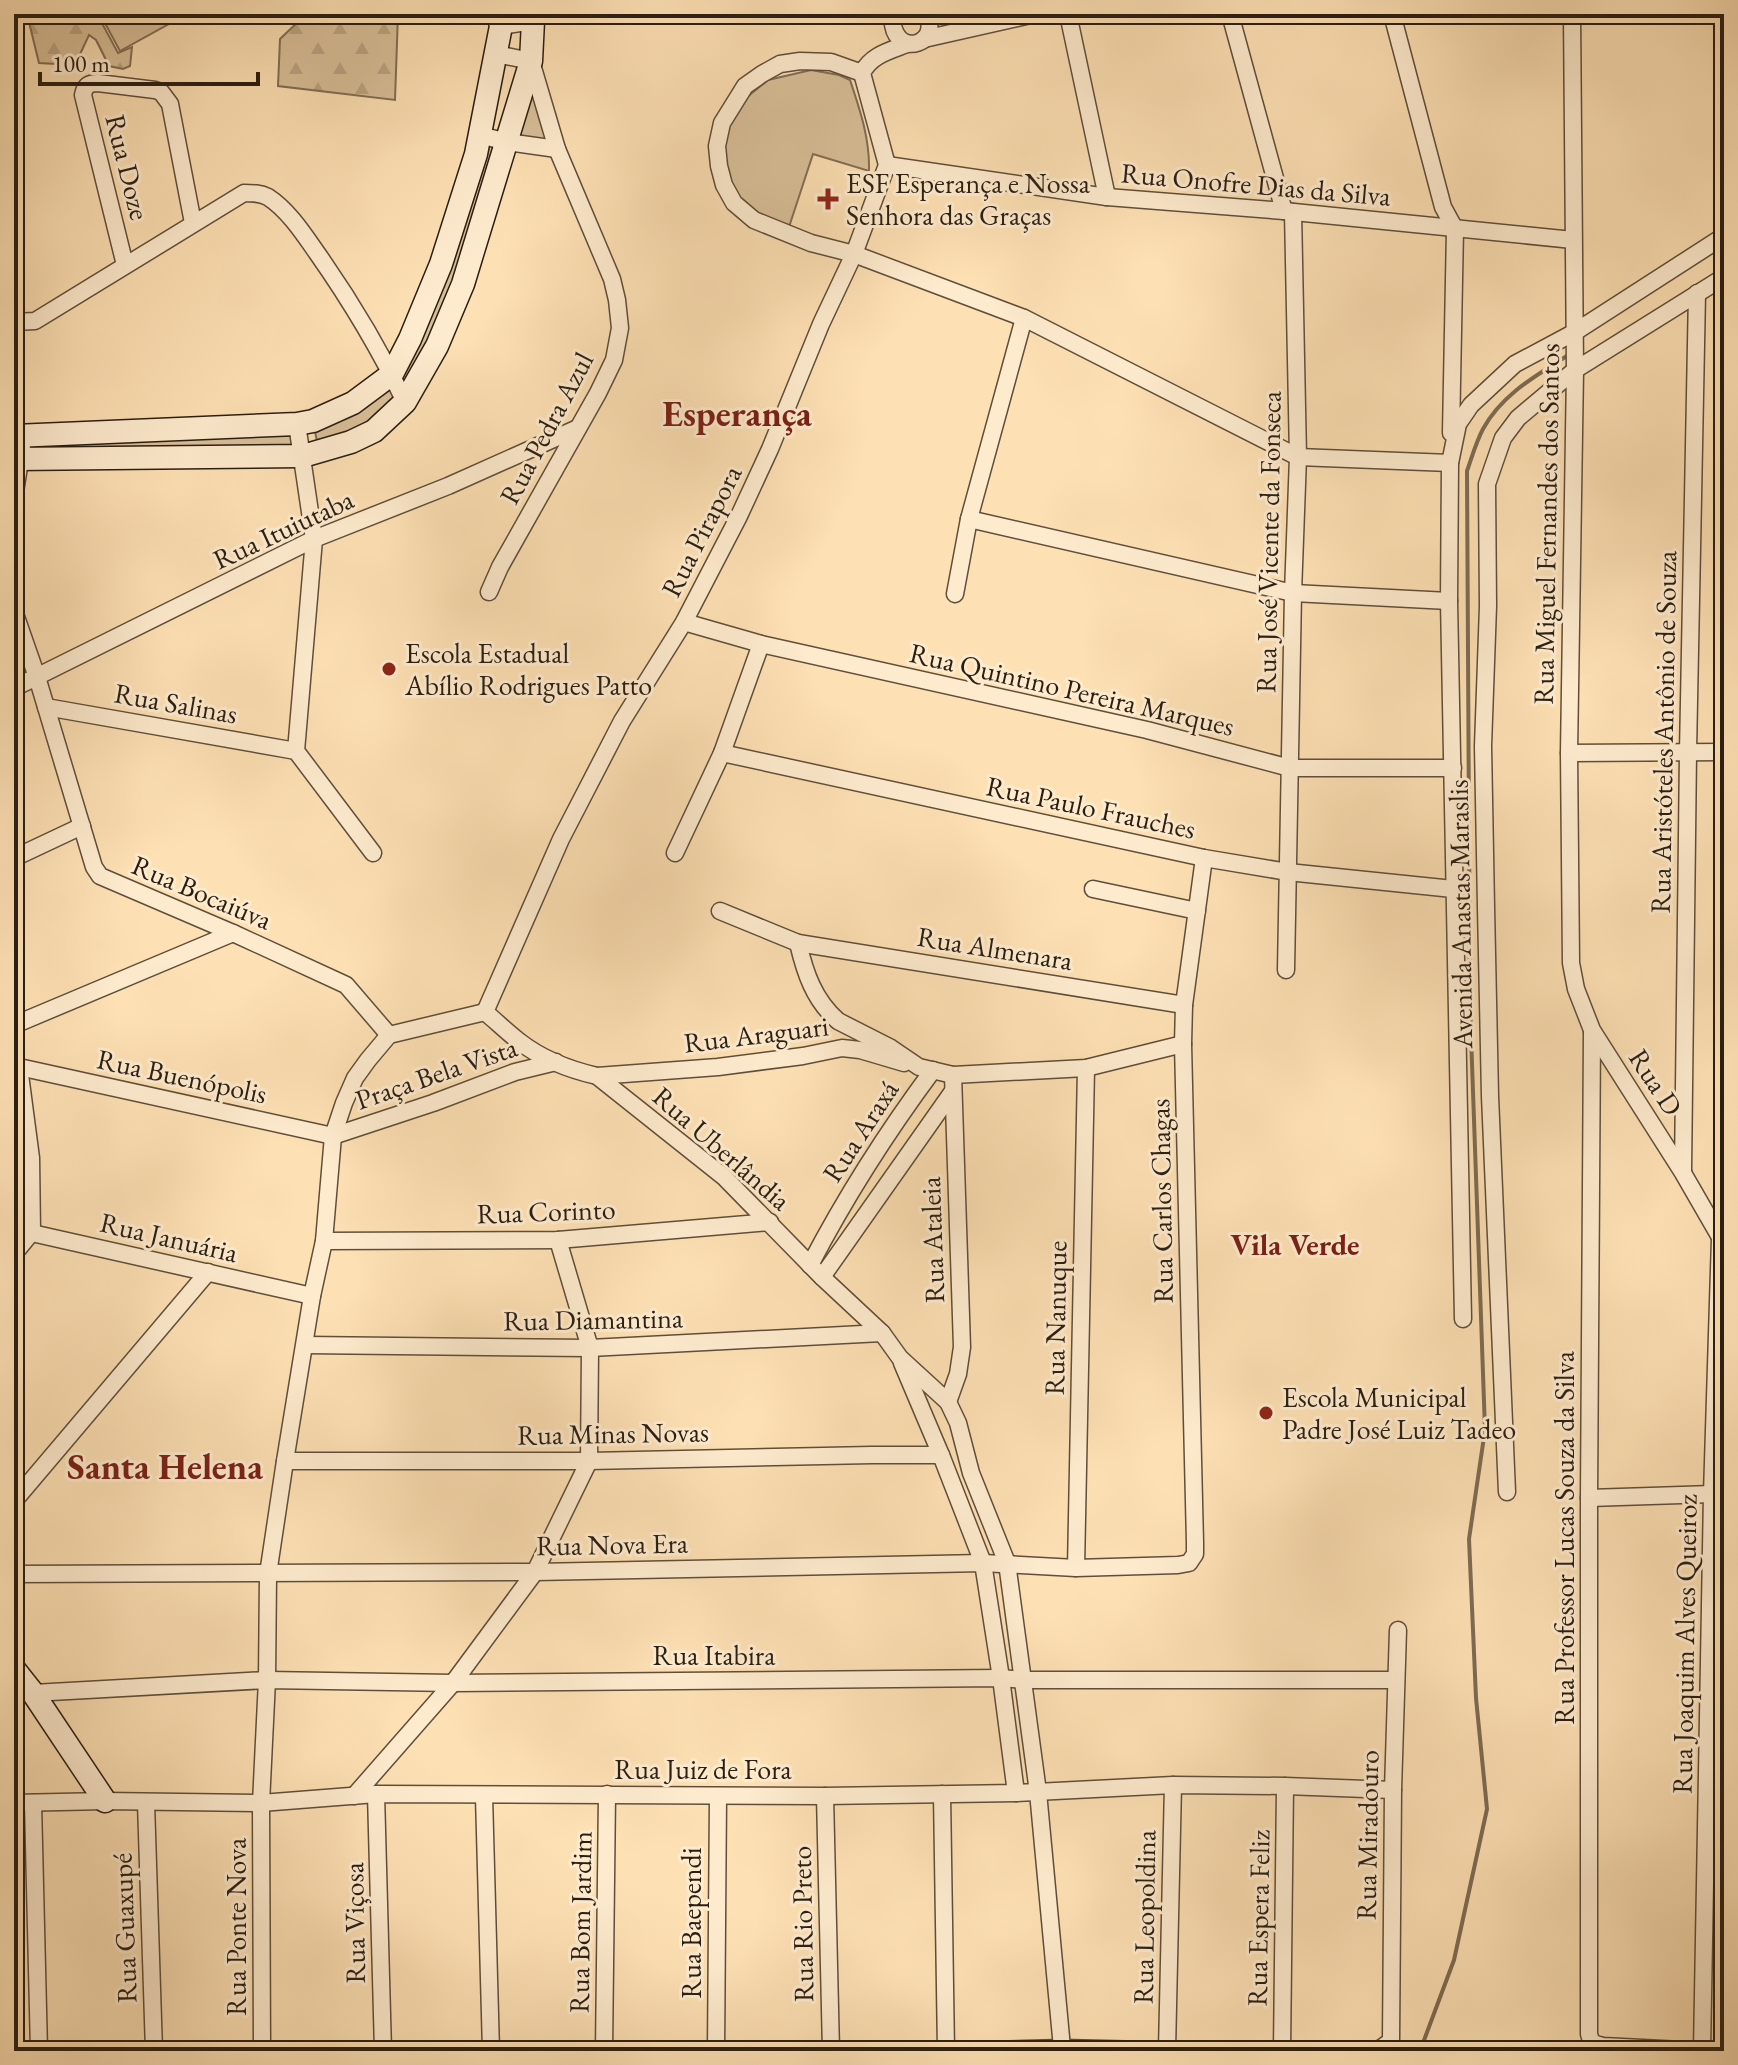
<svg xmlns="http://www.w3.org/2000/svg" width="1738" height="2065" viewBox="0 0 1738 2065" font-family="'EB Garamond',serif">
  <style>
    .grass { fill: #d9bf98; stroke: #826e55; stroke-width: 2 }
    .forest { fill: url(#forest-firs); stroke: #826e55; stroke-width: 2 }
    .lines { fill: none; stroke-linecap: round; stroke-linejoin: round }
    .stream { stroke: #7d6b52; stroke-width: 4 }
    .street-casing { stroke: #5f4e3a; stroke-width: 19 }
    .secondary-casing { stroke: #2a1e12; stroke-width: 25 }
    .street { stroke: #feebce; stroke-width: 16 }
    .secondary { stroke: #feebce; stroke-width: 22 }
    .poi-dot { fill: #8f2418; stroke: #feebce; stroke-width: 3 }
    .labels { text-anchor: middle; stroke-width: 6; stroke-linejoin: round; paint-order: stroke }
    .street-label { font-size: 28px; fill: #2a1e12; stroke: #feebce }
    .poi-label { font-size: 28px; fill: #2a1e12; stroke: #feebce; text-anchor: start }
    .neighbourhood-label { font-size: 30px; font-weight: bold; fill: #7a1f14; stroke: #feebce }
    .district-label { font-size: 36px; font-weight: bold; fill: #7a1f14; stroke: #feebce }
  </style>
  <defs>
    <pattern id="forest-firs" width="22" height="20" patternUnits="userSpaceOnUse" patternTransform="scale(2)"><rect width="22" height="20" fill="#d9bf98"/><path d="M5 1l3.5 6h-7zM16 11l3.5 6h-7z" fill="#baa482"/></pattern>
  </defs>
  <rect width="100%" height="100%" fill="#fde0b4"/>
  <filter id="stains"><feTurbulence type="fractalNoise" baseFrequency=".0025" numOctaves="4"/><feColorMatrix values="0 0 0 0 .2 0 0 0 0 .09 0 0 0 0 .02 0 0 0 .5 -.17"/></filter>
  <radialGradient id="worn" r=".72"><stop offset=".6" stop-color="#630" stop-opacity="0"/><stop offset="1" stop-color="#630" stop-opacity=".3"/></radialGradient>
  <!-- grass -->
  <g class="grass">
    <path d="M100 14H173L176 20 120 51Z"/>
    <path d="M531 61 557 149 507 143 405 402 319 452 313 421 392 374 480 135 507 142Z"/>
    <path d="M811 70 839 75 850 80C860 110 870 139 869 171L813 154 789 227 756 216 738 200 730 184 722 147 727 127 741 102 768 80Z"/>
    <path d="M297 424 303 456 21 459 23 436Z"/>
  </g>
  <!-- forest -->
  <g class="forest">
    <path d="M27 14H97L118 53 132 47 130 66 123 69 109 66 96 40 89 35 75 65 39 63Z"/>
    <path d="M302 14H398L395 100 278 86 280 39 302 18Z"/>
  </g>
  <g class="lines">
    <!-- stream -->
    <path class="stream" d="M1420 2051 1454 1960 1487 1809 1476 1698 1469 1539 1485 1430 1470 1007 1467 471C1472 457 1476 442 1483 429 1502 394 1537 375 1570 354"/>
    <defs>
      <g id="street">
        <path d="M1068 14 1107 197"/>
        <path d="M1230 14 1284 211"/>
        <path d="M1392 14 1443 207 1455 229 1451 433"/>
        <path d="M1572 14 1575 370 1569 753 1571 963 1576 989 1592 1030 1683 1173 1724 1244"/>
        <path d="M893 25C899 58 942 43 926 14"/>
        <path d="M501 26 533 21 545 14"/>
        <path d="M924 39 1035 14"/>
        <path d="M862 73 831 62 800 61 780 64 762 74 745 86 722 123 717 146 719 166 724 185 734 203 754 220 811 243 854 254 1024 318 1298 457 1450 463"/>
        <path d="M480 135 507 142 557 149"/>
        <path d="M887 165 1107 197 1284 211 1573 240"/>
        <path d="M125 265 83 95C85 85 89 83 98 83L155 90 161 92 170 104 193 223"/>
        <path d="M14 322 35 321 244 193C253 193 260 193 268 197 288 210 303 233 317 253 350 300 380 350 405 402"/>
        <path d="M297 424 314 539 296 751 373 853"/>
        <path d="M14 498 22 448"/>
        <path d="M969 519 1293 593 1449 601"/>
        <path d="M489 592 500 567 598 393 614 360 620 328 617 300 612 279 557 149 531 61 496 54"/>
        <path d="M955 594 969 519 1024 318"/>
        <path d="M14 611 37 677 94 867 100 876 233 933 346 985 389 1035"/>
        <path d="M684 622 761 644 1147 730 1290 768H1453"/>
        <path d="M14 688 314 539 448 486 578 428"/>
        <path d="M46 707 296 751"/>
        <path d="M722 753 1204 858 1288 872 1453 889"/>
        <path d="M1569 753 1724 752"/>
        <path d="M675 853 722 753 761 644"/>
        <path d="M14 858 82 826"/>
        <path d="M1093 889 1197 911"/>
        <path d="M720 911 798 943 1184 1005"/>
        <path d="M798 943C805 973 814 1000 838 1021L891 1048 919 1067 953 1075 1086 1068 1183 1044"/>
        <path d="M1286 970 1293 593 1298 457 1293 212"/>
        <path d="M485 1012C497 1022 508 1033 520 1042 542 1059 571 1070 597 1076L724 1177 822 1277 882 1333 900 1358 948 1402 958 1423 971 1473 1007 1563 1038 1792 1062 2048"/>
        <path d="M485 1012 561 839 622 721 684 622 739 516 770 449 821 324 854 254 887 165 862 73C871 55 889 51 907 44"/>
        <path d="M14 1025 233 933"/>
        <path d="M1592 1032 1589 1498V2034C1591 2043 1594 2044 1603 2046L1702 2051"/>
        <path d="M14 1062 19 1067 31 1158 32 1232 14 1254"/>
        <path d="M19 1067 333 1136 433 1103 515 1072 556 1062"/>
        <path d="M597 1076 718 1067 803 1056 842 1048 860 1050 904 1063"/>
        <path d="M1683 1171 1688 752 1697 293"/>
        <path d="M14 1229 312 1296"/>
        <path d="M324 1241 558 1240 770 1222"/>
        <path d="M810 1265C846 1196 887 1132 933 1070"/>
        <path d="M822 1277 953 1091"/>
        <path d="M1463 1319 1449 601 1450 463 1458 424 1471 405 1515 364 1575 332 1724 236"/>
        <path d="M305 1345 590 1348 882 1333"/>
        <path d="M902 1363 941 1455 983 1563 1001 1678 1016 1793"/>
        <path d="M948 1402 958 1374 962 1347 953 1075"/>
        <path d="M285 1461H589L872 1455H941"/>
        <path d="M1507 1492 1490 1096 1486 907 1483 746 1488 606 1487 484 1503 438 1518 418 1575 370 1724 277"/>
        <path d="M1589 1498 1712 1494 1724 1491"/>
        <path d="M14 1501 208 1272"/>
        <path d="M1076 1568 1086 1068"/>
        <path d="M14 1574 535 1572 983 1563 1076 1568 1178 1565 1189 1563 1195 1554V1543L1183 1044 1184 1005 1204 858"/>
        <path d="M33 1693 267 1680 453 1683 1001 1678 1023 1680H1395"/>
        <path d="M376 1794 383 2051"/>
        <path d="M942 1794 946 2051"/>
        <path d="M354 1796 453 1683 535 1572 589 1461 590 1348 558 1240"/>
        <path d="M484 1796 491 2051"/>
        <path d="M825 1796 831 2051"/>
        <path d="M14 1803 105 1801 261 1803 376 1794 825 1796 1016 1793 1173 1785 1285 1786 1393 1790"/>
        <path d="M33 1803 39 2051"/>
        <path d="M146 1803 154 2051"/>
        <path d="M1167 2050 1173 1785"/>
        <path d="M262 2051 261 1803 267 1680 268 1574 285 1461 312 1296 324 1241 333 1136 344 1103 355 1078 368 1060 389 1035 485 1012"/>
        <path d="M604 2051 607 1794"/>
        <path d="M716 2051 718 1796"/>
        <path d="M957 2051 1062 2048 1189 2051"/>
        <path d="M1282 2051 1285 1786"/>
        <path d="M1377 2051 1391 2041 1393 1790 1398 1630"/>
        <path d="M1702 2051 1712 1494 1720 1238"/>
        <path d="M1704 2051 1724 2050"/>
      </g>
      <g id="secondary">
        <path d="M14 436 297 424 313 421 353 403 392 374 410 339 441 264 476 154 501 26 498 14"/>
        <path d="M14 459 303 456 351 442 374 431 405 402 437 346 463 284 531 61 533 21 531 14"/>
        <path d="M14 1669 33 1693 105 1801"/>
      </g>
    </defs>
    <!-- street casing -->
    <use href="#street" class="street-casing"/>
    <!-- secondary casing -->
    <use href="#secondary" class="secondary-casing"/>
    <!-- street -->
    <use href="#street" class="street"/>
    <!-- secondary -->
    <use href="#secondary" class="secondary"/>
  </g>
  <!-- markers -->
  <g class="poi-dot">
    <path d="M824 187h8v8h8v8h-8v8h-8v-8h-8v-8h8z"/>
    <circle cx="389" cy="669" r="8"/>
    <circle cx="1266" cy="1413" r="8"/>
  </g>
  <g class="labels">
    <!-- street labels -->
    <g class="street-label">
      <text transform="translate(128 167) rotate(76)" y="10">Rua Doze</text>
      <text transform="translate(1256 184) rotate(5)" y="10">Rua Onofre Dias da Silva</text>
      <text transform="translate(546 428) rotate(-62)" y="10">Rua Pedra Azul</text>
      <text transform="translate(1546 524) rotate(-89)" y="10">Rua Miguel Fernandes dos Santos</text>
      <text transform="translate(283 529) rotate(-25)" y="10">Rua Ituiutaba</text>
      <text transform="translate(701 531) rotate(-63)" y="10">Rua Pirapora</text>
      <text transform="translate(1268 542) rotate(-89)" y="10">Rua José Vicente da Fonseca</text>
      <text transform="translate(1072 689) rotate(13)" y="10">Rua Quintino Pereira Marques</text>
      <text transform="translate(176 703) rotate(10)" y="10">Rua Salinas</text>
      <text transform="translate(1663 732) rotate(-89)" y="10">Rua Aristóteles Antônio de Souza</text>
      <text transform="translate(1091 807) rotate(12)" y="10">Rua Paulo Frauches</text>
      <text transform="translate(202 892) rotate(23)" y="10">Rua Bocaiúva</text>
      <text transform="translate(1460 914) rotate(-91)" y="10">Avenida Anastas Maraslis</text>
      <text transform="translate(995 948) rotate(9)" y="10">Rua Almenara</text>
      <text transform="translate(756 1034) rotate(-7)" y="10">Rua Araguari</text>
      <text transform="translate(436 1073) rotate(-19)" y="10">Praça Bela Vista</text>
      <text transform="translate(182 1076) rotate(12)" y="10">Rua Buenópolis</text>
      <text transform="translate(1656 1082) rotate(57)" y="10">Rua D</text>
      <text transform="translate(860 1131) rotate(-57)" y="10">Rua Araxá</text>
      <text transform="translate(722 1148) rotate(41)" y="10">Rua Uberlândia</text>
      <text transform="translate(1161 1201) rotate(-91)" y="10">Rua Carlos Chagas</text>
      <text transform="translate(546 1211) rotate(-2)" y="10">Rua Corinto</text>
      <text transform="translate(169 1237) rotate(13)" y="10">Rua Januária</text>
      <text transform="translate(932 1240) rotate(-92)" y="10">Rua Ataleia</text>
      <text transform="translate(1055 1318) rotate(-89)" y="10">Rua Nanuque</text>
      <text transform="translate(593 1319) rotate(-1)" y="10">Rua Diamantina</text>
      <text transform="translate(613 1433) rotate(-1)" y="10">Rua Minas Novas</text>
      <text transform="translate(1564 1538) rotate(-90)" y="10">Rua Professor Lucas Souza da Silva</text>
      <text transform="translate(612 1544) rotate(-1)" y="10">Rua Nova Era</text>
      <text transform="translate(1684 1644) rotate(-89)" y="10">Rua Joaquim Alves Queiroz</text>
      <text x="714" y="1665">Rua Itabira</text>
      <text x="703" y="1779">Rua Juiz de Fora</text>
      <text transform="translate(1367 1835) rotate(-89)" y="10">Rua Miradouro</text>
      <text transform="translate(1144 1917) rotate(-89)" y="10">Rua Leopoldina</text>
      <text transform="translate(1258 1918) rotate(-89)" y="10">Rua Espera Feliz</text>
      <text transform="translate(580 1922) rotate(-89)" y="10">Rua Bom Jardim</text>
      <text transform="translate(354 1923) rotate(-91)" y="10">Rua Viçosa</text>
      <text transform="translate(691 1923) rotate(-90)" y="10">Rua Baependi</text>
      <text transform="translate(802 1924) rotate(-91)" y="10">Rua Rio Preto</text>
      <text transform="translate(236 1927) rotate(-90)" y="10">Rua Ponte Nova</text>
      <text transform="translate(124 1928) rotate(-92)" y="10">Rua Guaxupé</text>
    </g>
    <!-- poi labels -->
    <g class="poi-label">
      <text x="846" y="193">ESF Esperança e Nossa<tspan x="846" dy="32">Senhora das Graças</tspan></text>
      <text x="405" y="663">Escola Estadual<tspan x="405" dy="32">Abílio Rodrigues Patto</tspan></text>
      <text x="1282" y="1407">Escola Municipal<tspan x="1282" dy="32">Padre José Luiz Tadeo</tspan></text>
    </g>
    <!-- neighbourhood labels -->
    <g class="neighbourhood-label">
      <text x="1295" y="1255">Vila Verde</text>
    </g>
    <!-- district labels -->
    <g class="district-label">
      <text x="737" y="426">Esperança</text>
      <text x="165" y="1479">Santa Helena</text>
    </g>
  </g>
  <!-- margin -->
  <rect width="1738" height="2065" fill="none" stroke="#fde0b4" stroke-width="48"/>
  <rect x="16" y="16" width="1706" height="2033" fill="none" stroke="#2a1e12" stroke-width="4"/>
  <rect x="24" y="24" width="1690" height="2017" fill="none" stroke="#2a1e12" stroke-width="2"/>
  <!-- scale -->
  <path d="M40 72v12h218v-12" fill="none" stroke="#2a1e12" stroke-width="4"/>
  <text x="52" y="72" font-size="24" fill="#2a1e12" stroke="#feebce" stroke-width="6" paint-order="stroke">100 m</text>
  <rect width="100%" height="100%" filter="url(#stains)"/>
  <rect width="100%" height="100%" fill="url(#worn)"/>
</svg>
